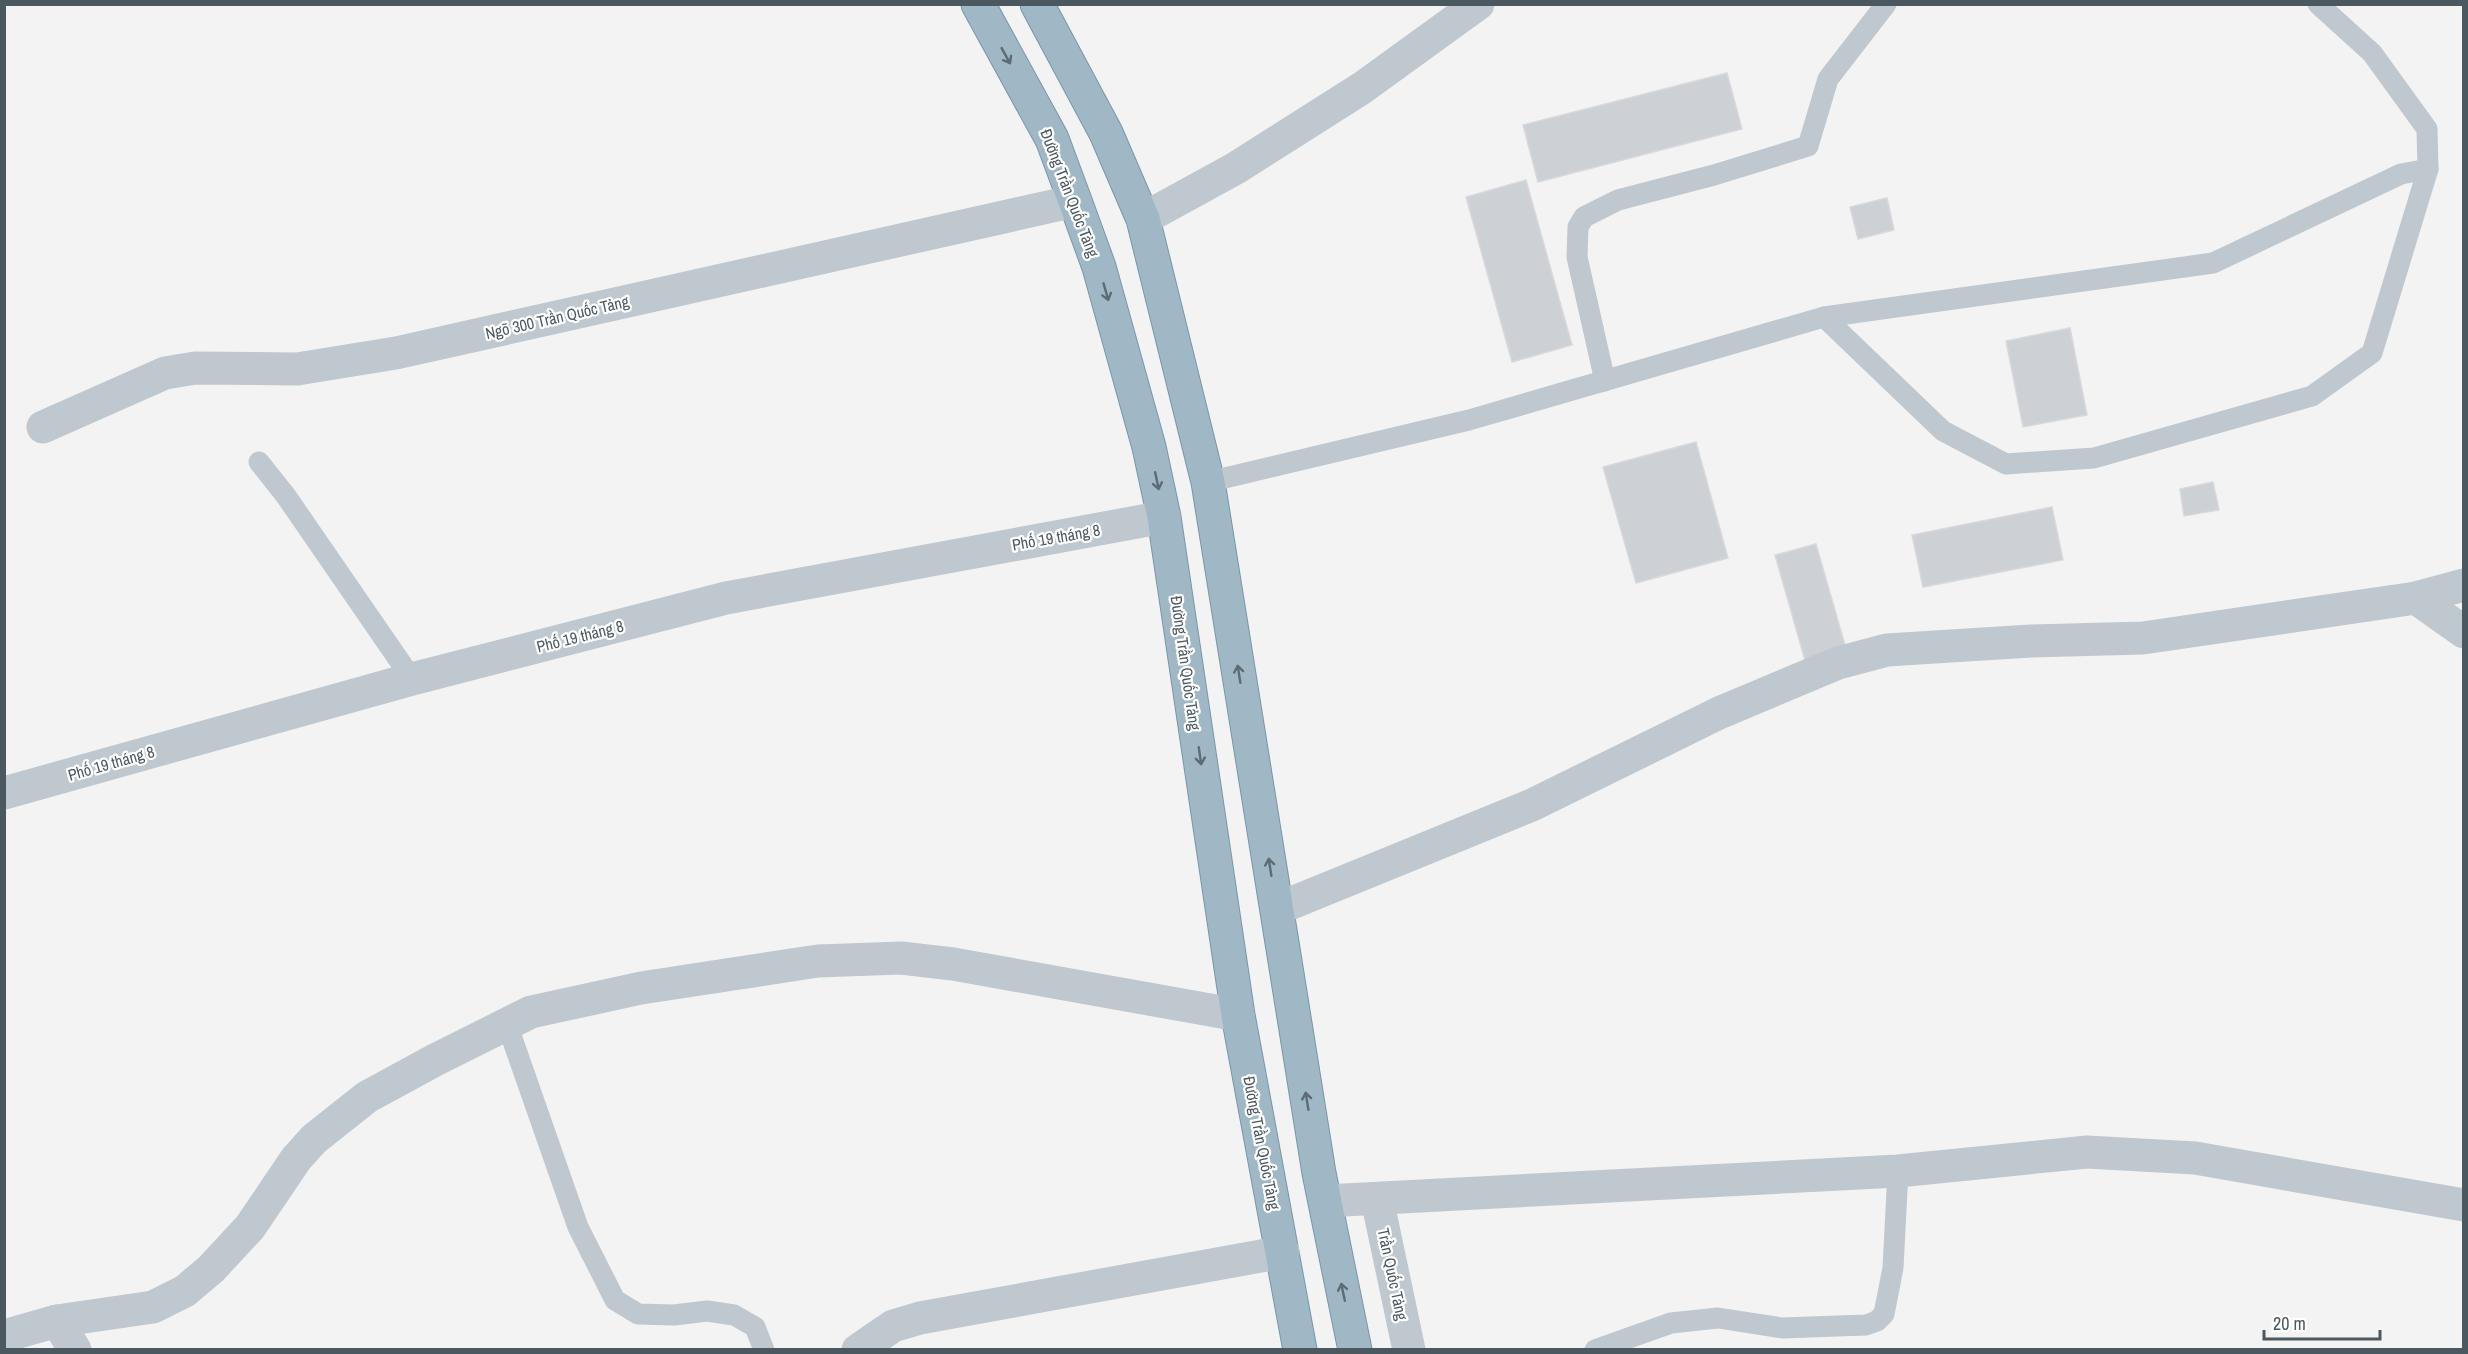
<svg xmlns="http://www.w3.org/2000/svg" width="2468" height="1354" viewBox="0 0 2468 1354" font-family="'Archivo Narrow',sans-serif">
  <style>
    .building { fill: #cdd0d4; stroke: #d7d9dd; stroke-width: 1.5 }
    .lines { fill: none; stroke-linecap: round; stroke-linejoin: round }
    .trunk-casing { stroke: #7896aa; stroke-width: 35 }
    .service { stroke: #bfc8ce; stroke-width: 21 }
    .minor { stroke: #bfc8ce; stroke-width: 33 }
    .trunk { stroke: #a0b8c6; stroke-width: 33 }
    .oneway { stroke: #5c6b74 }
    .labels { text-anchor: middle; stroke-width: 4.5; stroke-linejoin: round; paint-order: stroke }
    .street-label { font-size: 16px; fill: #4b585f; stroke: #fff }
  </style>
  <rect width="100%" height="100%" fill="#f4f3f3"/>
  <!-- building -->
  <g class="building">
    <path d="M1727 73 1742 129 1538 182 1523 125Z"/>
    <path d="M1526 180 1572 345 1512 362 1466 197Z"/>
    <path d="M1887 198 1894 230 1858 239 1850 207Z"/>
    <path d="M2070 328 2087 415 2023 427 2006 341Z"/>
    <path d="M1696 442 1728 558 1636 583 1603 467Z"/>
    <path d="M2213 482 2219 510 2184 516 2180 489Z"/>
    <path d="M2052 507 2063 560 1923 587 1912 535Z"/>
    <path d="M1816 544 1847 652 1806 664 1775 555Z"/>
  </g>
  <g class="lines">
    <defs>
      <g id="trunk">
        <path d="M978 4 1052 139 1075 201 1099 267 1149 447 1164 517 1238 1015 1300 1350"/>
        <path d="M1037 4 1106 133 1143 219 1208 482 1319 1173 1355 1350"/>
      </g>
    </defs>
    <!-- trunk casing -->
    <use href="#trunk" class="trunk-casing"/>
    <!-- service -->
    <g class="service">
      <path d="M1824 317 1943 431 2006 464 2094 458 2312 396 2372 353 2428 169 2427 129 2372 53 2318 4"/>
      <path d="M1605 381 1577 257 1578 227 1584 217 1618 200 1714 175 1808 146 1828 79 1886 4"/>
      <path d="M259 462 286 496 412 679"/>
      <path d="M1208 482 1469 420 1824 317 2213 263 2401 174 2428 169"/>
      <path d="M507 1024 578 1227 615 1300 638 1314 674 1315 707 1311 734 1315 755 1327 764 1350"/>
      <path d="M1595 1350 1671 1323 1718 1318 1782 1328 1866 1325 1877 1321 1884 1314 1893 1268 1898 1171"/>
    </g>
    <!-- minor -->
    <g class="minor">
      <path d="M1143 219 1236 168 1362 88 1478 4"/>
      <path d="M43 427 165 373 195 368 297 369 396 353 1075 201"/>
      <path d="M2416 598 2464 632"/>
      <path d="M4 793 412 679 726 598 1164 517"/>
      <path d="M1277 909 1532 805 1719 713 1838 663 1887 650 2031 641 2143 638 2416 598 2464 585"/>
      <path d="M1377 1199 1409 1350"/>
      <path d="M1325 1201 1898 1171 2087 1152 2195 1158 2464 1205"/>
      <path d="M57 1321 75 1350"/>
      <path d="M4 1336 57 1321 153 1307 185 1291 211 1269 250 1227 296 1159 314 1139 367 1097 435 1060 531 1012 641 988 818 961 901 958 953 964 1238 1015"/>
      <path d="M858 1350 893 1326 920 1318 1283 1252"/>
    </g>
    <!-- trunk -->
    <use href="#trunk" class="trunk"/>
  </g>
  <!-- one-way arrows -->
  <defs><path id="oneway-shaft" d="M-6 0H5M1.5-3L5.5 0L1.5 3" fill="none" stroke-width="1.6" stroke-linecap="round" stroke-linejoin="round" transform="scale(1.5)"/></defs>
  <g class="oneway">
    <use href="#oneway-shaft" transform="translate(1006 56) rotate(61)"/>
    <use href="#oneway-shaft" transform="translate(1106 292) rotate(74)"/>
    <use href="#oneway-shaft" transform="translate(1157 481) rotate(78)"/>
    <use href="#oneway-shaft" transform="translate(1239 674) rotate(-99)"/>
    <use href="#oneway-shaft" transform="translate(1200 756) rotate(82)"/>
    <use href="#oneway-shaft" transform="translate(1270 867) rotate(-99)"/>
    <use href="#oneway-shaft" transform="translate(1307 1101) rotate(-99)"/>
    <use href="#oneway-shaft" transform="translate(1343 1292) rotate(-102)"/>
  </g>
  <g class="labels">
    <!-- street labels -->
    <g class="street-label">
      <text transform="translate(1070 193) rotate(69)" y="6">Đường Trần Quốc Tảng</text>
      <text transform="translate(557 317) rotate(-13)" y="6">Ngõ 300 Trần Quốc Tảng</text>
      <text transform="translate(1056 537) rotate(-10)" y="6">Phố 19 tháng 8</text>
      <text transform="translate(580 636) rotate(-14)" y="6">Phố 19 tháng 8</text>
      <text transform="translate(1186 663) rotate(82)" y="6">Đường Trần Quốc Tảng</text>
      <text transform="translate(111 763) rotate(-16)" y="6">Phố 19 tháng 8</text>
      <text transform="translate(1262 1143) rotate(79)" y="6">Đường Trần Quốc Tảng</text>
      <text transform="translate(1393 1274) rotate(78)" y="6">Trần Quốc Tảng</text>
    </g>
  </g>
  <!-- border -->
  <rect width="2468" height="1354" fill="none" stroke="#4b585f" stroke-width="12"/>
  <!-- scale -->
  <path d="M2264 1330v9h116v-9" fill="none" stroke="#4b585f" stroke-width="3"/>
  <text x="2273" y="1330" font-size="18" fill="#4b585f" stroke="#ffffff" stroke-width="4.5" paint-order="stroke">20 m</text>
</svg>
